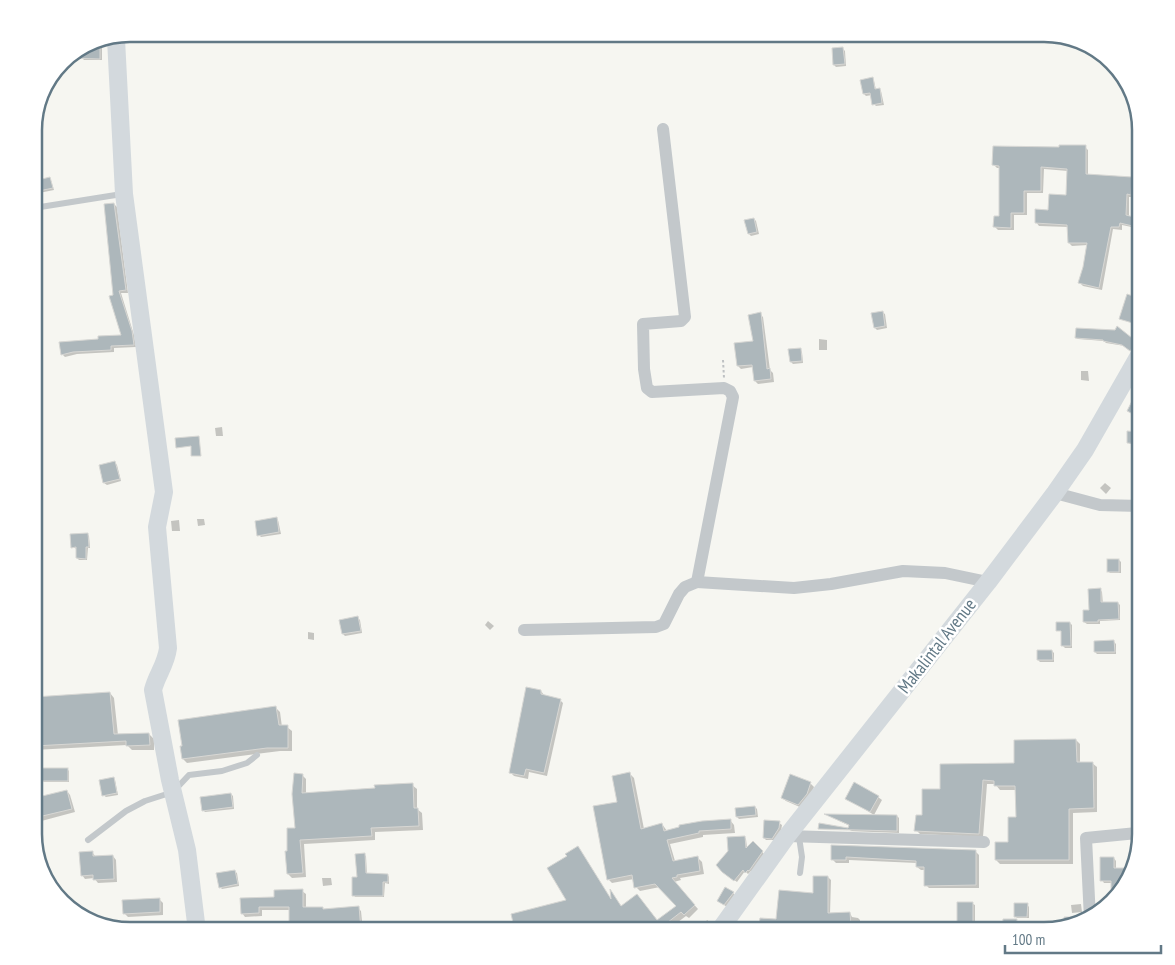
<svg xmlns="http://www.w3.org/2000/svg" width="1175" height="965" viewBox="0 0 1175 965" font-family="'PT Sans Narrow',sans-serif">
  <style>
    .shadow { fill: #0003 }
    .building { fill: #adb7bb; stroke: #d7d7d4 }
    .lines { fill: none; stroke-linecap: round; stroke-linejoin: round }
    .path { stroke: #bec1c3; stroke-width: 2; stroke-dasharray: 2.5 2.5; stroke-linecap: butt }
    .lane { stroke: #c3c8cb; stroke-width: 6 }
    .street { stroke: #c3c8cb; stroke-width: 12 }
    .secondary { stroke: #d3d9dd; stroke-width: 18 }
    .labels { text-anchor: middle; stroke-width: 5; stroke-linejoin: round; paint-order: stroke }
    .street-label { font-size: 18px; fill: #627986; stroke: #fff }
    .rim { fill: none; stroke: #627986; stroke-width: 2.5 }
  </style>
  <rect width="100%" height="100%" fill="#f6f6f1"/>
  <!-- shadow -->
  <g class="shadow">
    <path d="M102 44V60H84L82 58V52Z"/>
    <path d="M843 49 845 51 846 66 836 67 834 65Z"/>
    <path d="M872 78 874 81 876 90 879 89 881 91 884 105 876 106 874 104 872 95 866 96 864 94Z"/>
    <path d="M1085 147 1088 150V176L1131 178 1135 181 1134 197H1129V217L1141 220V229L1122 225V230L1113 229 1102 290 1083 286 1080 283 1088 245 1072 246 1069 243V227L1039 226 1036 222 1067 196 1068 171 1044 169 1043 193H1027V215H1014V230H998L995 227 1000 217 1001 168H997L994 165 1060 148Z"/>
    <path d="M50 178 54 190 34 194V182Z"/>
    <path d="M114 204 117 207 128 293H121L134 335 136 347 114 348V352L77 354 65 357 62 354 99 340 122 336 114 296Z"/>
    <path d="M754 219 756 221 759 234 751 236 749 234Z"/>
    <path d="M1141 266V281L1138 278Z"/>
    <path d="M1127 295 1141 300V314L1138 325 1120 318Z"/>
    <path d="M882 312 885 314 887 328 877 330 875 328Z"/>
    <path d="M760 314 763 317 770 370 773 373 774 382 758 384 755 381 753 367 741 369 738 366 755 342Z"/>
    <path d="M1117 328 1137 345 1132 351 1125 346 1106 343 1104 341 1078 339 1076 338 1116 332Z"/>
    <path d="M819 339 827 340V350H819Z"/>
    <path d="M800 350 802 352 803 363 793 364 791 362Z"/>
    <path d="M1081 371H1088L1089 381 1081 380Z"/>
    <path d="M222 427 223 436H216L215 428Z"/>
    <path d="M1129 433 1141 434V445L1130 444 1128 442Z"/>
    <path d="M115 463 117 465 121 481 107 485 104 483Z"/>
    <path d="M1105 483 1111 488 1106 494 1100 488Z"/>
    <path d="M276 518 278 520 281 534 261 537 259 535Z"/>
    <path d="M197 519H204L205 525 198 526Z"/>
    <path d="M179 520 180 531H172L171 521Z"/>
    <path d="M87 534 89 536 90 548H88L87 560H79L77 558V549L72 547Z"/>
    <path d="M1119 560 1121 562V573H1110L1108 571Z"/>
    <path d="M1100 589 1102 592 1103 604 1118 603 1120 605V620L1100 621V624H1087L1084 622Z"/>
    <path d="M358 618 360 620 362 633 345 636 343 634Z"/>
    <path d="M488 621 494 626 490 630 485 625Z"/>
    <path d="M1070 623 1072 625V648H1065L1063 646V632L1058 630Z"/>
    <path d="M308 632 314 633V640L308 639Z"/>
    <path d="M1114 642 1116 644V654H1097L1095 652Z"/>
    <path d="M1052 651 1054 653V662H1040L1038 660Z"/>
    <path d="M541 691 544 695 560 700 563 703 547 776 529 772 528 779 514 776 510 772Z"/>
    <path d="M110 693 114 698 118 735 149 734 154 739V750H132L127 745 34 750V698Z"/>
    <path d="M275 707 280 712 282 727H287L292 731V751H280L187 763 183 759Z"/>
    <path d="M1076 740 1080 744V764L1092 763 1097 767V812L1073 813V864H1000L996 860 1009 843 1017 818 1016 790H1000L995 784H987L983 837 920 834 916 830 923 816 942 790 1015 764Z"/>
    <path d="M67 769 69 771V782H44L42 780Z"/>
    <path d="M630 774 634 778 644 829 662 824 667 831 730 820 734 825 735 833 703 835V837L670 844 675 861 698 858 702 862 704 874 680 878 681 880 674 882 698 909 689 918 686 916 666 931H516L512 915 568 901V857L578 848 612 901 611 892 622 907 637 895 658 921 677 906 660 887 640 891 636 887 634 879 612 883 608 879 619 803Z"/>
    <path d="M302 775 306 779V794L376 790 412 785 417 789V809L422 813 423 830 375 832V840L304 844 306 877 292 878 288 874V852L296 829Z"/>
    <path d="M791 776 811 784 814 787 810 797 802 808 786 801 782 798Z"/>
    <path d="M113 778 115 780 118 795 106 797 103 795Z"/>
    <path d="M67 791 70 795 75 812 34 823V800Z"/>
    <path d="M231 794 233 796 234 809 205 812 203 810Z"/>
    <path d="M878 797 882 800 874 815 847 798Z"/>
    <path d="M755 807 757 809 758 817 739 819 737 817Z"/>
    <path d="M827 815 897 816 899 818V833L821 830 852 831 847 829H849L850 826Z"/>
    <path d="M779 823 782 825 781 831 774 840H766L764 838Z"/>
    <path d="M744 837 746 839 747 848 753 842 764 854 752 872 751 871 748 874 745 871 737 882 726 874Z"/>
    <path d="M833 847 975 851 979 855V888H929L926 885 925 870H921L917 867V863L849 860V863H836L832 859Z"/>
    <path d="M92 852 96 857 113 856 116 860 117 882 98 883 94 878 85 879 82 875Z"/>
    <path d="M364 855 366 856 367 875H388L389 877V884L385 883 384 897H355L354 895Z"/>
    <path d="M1114 858 1116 861V869H1125L1128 871 1117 898 1112 902V883H1104L1102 880Z"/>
    <path d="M234 871 237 873 239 886 222 889 220 887Z"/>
    <path d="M828 877 831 880 830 914 850 913 852 917 858 918 860 920V931H760L761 919 777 921 814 894Z"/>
    <path d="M322 878H331L332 885 323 886Z"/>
    <path d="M302 891 306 894V908L324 910 358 908 361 911 363 931H335V927L305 926V931H292L290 910H262V916L245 917 242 913 275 898Z"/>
    <path d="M733 893 735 895 727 907 718 901Z"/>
    <path d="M159 899 163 903V915L128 917 124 913Z"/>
    <path d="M958 904H973L975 905V924H971L970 931H958Z"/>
    <path d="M1027 904 1029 907V918H1017L1015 916Z"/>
    <path d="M1081 904 1082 912 1072 913 1071 905Z"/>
    <path d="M707 920 714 925 711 931H702L701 930Z"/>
    <path d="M1004 920 1016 921 1018 923V931H1003Z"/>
  </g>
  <!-- building -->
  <g class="building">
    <path d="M100 45V59L67 58Z"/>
    <path d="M843 47 845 64 833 65 832 48Z"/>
    <path d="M873 77 875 89 880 88 882 103 872 105 870 93 863 94 860 80Z"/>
    <path d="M1059 145H1086V174L1132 177 1131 195 1127 194 1126 215 1141 219V228L1120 223 1119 227H1111L1099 288 1078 283 1083 267 1087 243H1068L1067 225 1035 223V209L1048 210 1049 194 1066 195 1067 169 1041 167V191H1024V213H1011V228L993 227 994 216H999V166L992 165 993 146 1059 147Z"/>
    <path d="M50 177 53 188 34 192V181Z"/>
    <path d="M114 203 126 290 119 291 132 331 134 345 111 346V350L73 352 61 355 59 342 98 339V336L121 335 109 296 113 295 104 204Z"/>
    <path d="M754 218 757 232 748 234 744 220Z"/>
    <path d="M1127 294 1141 299V306L1136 324 1119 319Z"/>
    <path d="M883 311 885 326 874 328 871 313Z"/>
    <path d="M761 312 767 369 770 368 771 379 754 381 752 365 737 366 734 343 753 341 748 315Z"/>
    <path d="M1117 326 1137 342 1130 351 1122 345 1103 341V340L1075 338 1076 328 1115 330Z"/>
    <path d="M801 348 802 361 790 362 788 349Z"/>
    <path d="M1133 399 1141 403V413L1139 417 1127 411Z"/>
    <path d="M1127 431 1141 432V444L1127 443Z"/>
    <path d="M199 436 201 456H191V446L176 448 175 438Z"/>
    <path d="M115 461 120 479 103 483 99 465Z"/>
    <path d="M277 517 279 532 257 536 255 521Z"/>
    <path d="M88 533 89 547H86V559L76 558V547L71 548 70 534Z"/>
    <rect x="1107" y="559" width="12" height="13"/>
    <path d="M1101 588V602H1118L1119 619 1098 620V622H1083V610H1089L1088 589Z"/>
    <path d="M358 616 361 631 342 634 339 620Z"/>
    <path d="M1056 622H1070L1071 646H1061V631H1056Z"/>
    <path d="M1114 640 1115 652H1094V641Z"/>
    <path d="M1037 650H1052L1053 660H1037Z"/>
    <path d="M526 687 541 690V694L561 699 544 773 526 769 524 776 509 773Z"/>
    <path d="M110 692 114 734 149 733 150 745 126 746V741L34 746V697Z"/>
    <path d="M276 706 279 725H288V748H267L182 759 180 746H182L178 720Z"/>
    <path d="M1076 739 1077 762H1093L1094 808 1069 809V860H995V842H1008V817H1016L1015 786H994V781L983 780 979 834 914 831 916 815H922V789H940V764L1014 763V740Z"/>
    <rect x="41" y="768" width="27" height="13"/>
    <path d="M630 772 641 829 662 823 664 831 679 827V825L702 821 731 819V829L699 831V833L667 840 673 861 698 856 700 871 677 875V877L672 878 695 905 684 915 681 912 663 926 667 931H515L511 914 566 900 547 868 567 856 565 854 578 846 611 899 610 889 621 906 637 894 657 920 676 906 655 884 634 888 632 875 607 880 593 806 617 802 612 776Z"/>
    <path d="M294 773 303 774 302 793 375 788 374 785 413 783 414 808H418L419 826 371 828 372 836 300 840 303 873 287 874 285 851H287V828H295L292 794Z"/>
    <path d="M790 774 811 782 807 794 798 805 781 798Z"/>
    <path d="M114 777 117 793 102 796 99 780Z"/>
    <path d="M854 782 879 796 870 812 845 799Z"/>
    <path d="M67 790 72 809 34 818V798Z"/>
    <path d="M231 793 233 807 202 811 200 797Z"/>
    <path d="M755 806 756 815 736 817 735 808Z"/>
    <path d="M824 814 897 815V831L818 829 819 823 848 828 849 825Z"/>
    <path d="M764 820 780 821 779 828 772 839 763 838Z"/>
    <path d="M745 836 746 848 753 841 763 851 749 871 748 870 745 873 743 870 734 881 722 872 716 865 728 851 727 837Z"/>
    <path d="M831 845 976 850V885L924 886V867H916V861L846 857V860H831Z"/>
    <path d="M93 851V856L113 855 114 879 93 880V875L81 876 79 852Z"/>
    <path d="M365 853 366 873 388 874V882H383V896H352V877H357L355 854Z"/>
    <path d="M1100 857H1114V868H1126V876L1117 898 1111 903V881H1100Z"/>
    <path d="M235 870 238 884 219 888 216 873Z"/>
    <path d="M813 876H828V913L850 912 851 926 819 927V931H758L760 918 776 919 779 890 813 893Z"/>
    <path d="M725 887 734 892 724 905 717 901Z"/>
    <path d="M303 889V907H323V909L359 906 361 931H334L333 924 302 923V931H289V907H259V913L241 914 240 898 274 897V890Z"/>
    <path d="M160 898V912L123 914 122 900Z"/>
    <path d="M957 902H973V923H969L968 931H957Z"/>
    <path d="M1014 903H1028L1027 917H1014Z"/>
    <path d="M1064 917H1082L1083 922 1065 927Z"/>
    <path d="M1003 919H1017L1016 931H1002Z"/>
  </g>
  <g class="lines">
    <!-- path -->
    <g class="path">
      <path d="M723 360 724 378"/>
      <path d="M1133 754 1136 823"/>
    </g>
    <!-- lane -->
    <g class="lane">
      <path d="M34 208 122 194"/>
      <path d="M799 837 802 857 800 873"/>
      <path d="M88 840 126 811 145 801 173 792 189 775 222 771 247 763 257 755"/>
    </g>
    <!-- street -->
    <g class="street">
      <path d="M663 129 685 317 681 321 643 324 644 369 647 388 652 392 724 388 730 391 733 397 697 582 794 588 831 584 903 571 945 573 988 582"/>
      <path d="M1055 493 1100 505 1141 506"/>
      <path d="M524 630 656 627 664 624 679 594 685 587 697 582"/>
      <path d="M787 836 984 842"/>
      <path d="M1090 919 1086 838 1137 833 1140 839"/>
    </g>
    <!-- secondary -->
    <g class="secondary">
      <path d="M116 39 124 194 164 492 157 527 168 648C166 665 157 674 153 690L170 780 187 850 197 931"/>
      <path d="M719 931 787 836 988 582 1055 493 1085 450 1141 352"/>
    </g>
  </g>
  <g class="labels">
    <!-- street labels -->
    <g class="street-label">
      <text transform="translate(937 646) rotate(-52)" y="6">Makalintal Avenue</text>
    </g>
  </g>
  <!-- crop -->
  <path d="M0 0H1175V965H0ZM130 42H1044A88 88 0 0 1 1132 130V834A88 88 0 0 1 1044 922H130A88 88 0 0 1 42 834V130A88 88 0 0 1 130 42Z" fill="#fff" fill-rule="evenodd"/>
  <path class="rim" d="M130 42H1044A88 88 0 0 1 1132 130V834A88 88 0 0 1 1044 922H130A88 88 0 0 1 42 834V130A88 88 0 0 1 130 42Z"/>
  <!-- scale -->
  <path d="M1005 945v8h156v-8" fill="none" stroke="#627986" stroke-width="2.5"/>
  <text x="1012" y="945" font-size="15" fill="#627986" stroke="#ffffff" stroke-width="4" paint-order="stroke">100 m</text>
</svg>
